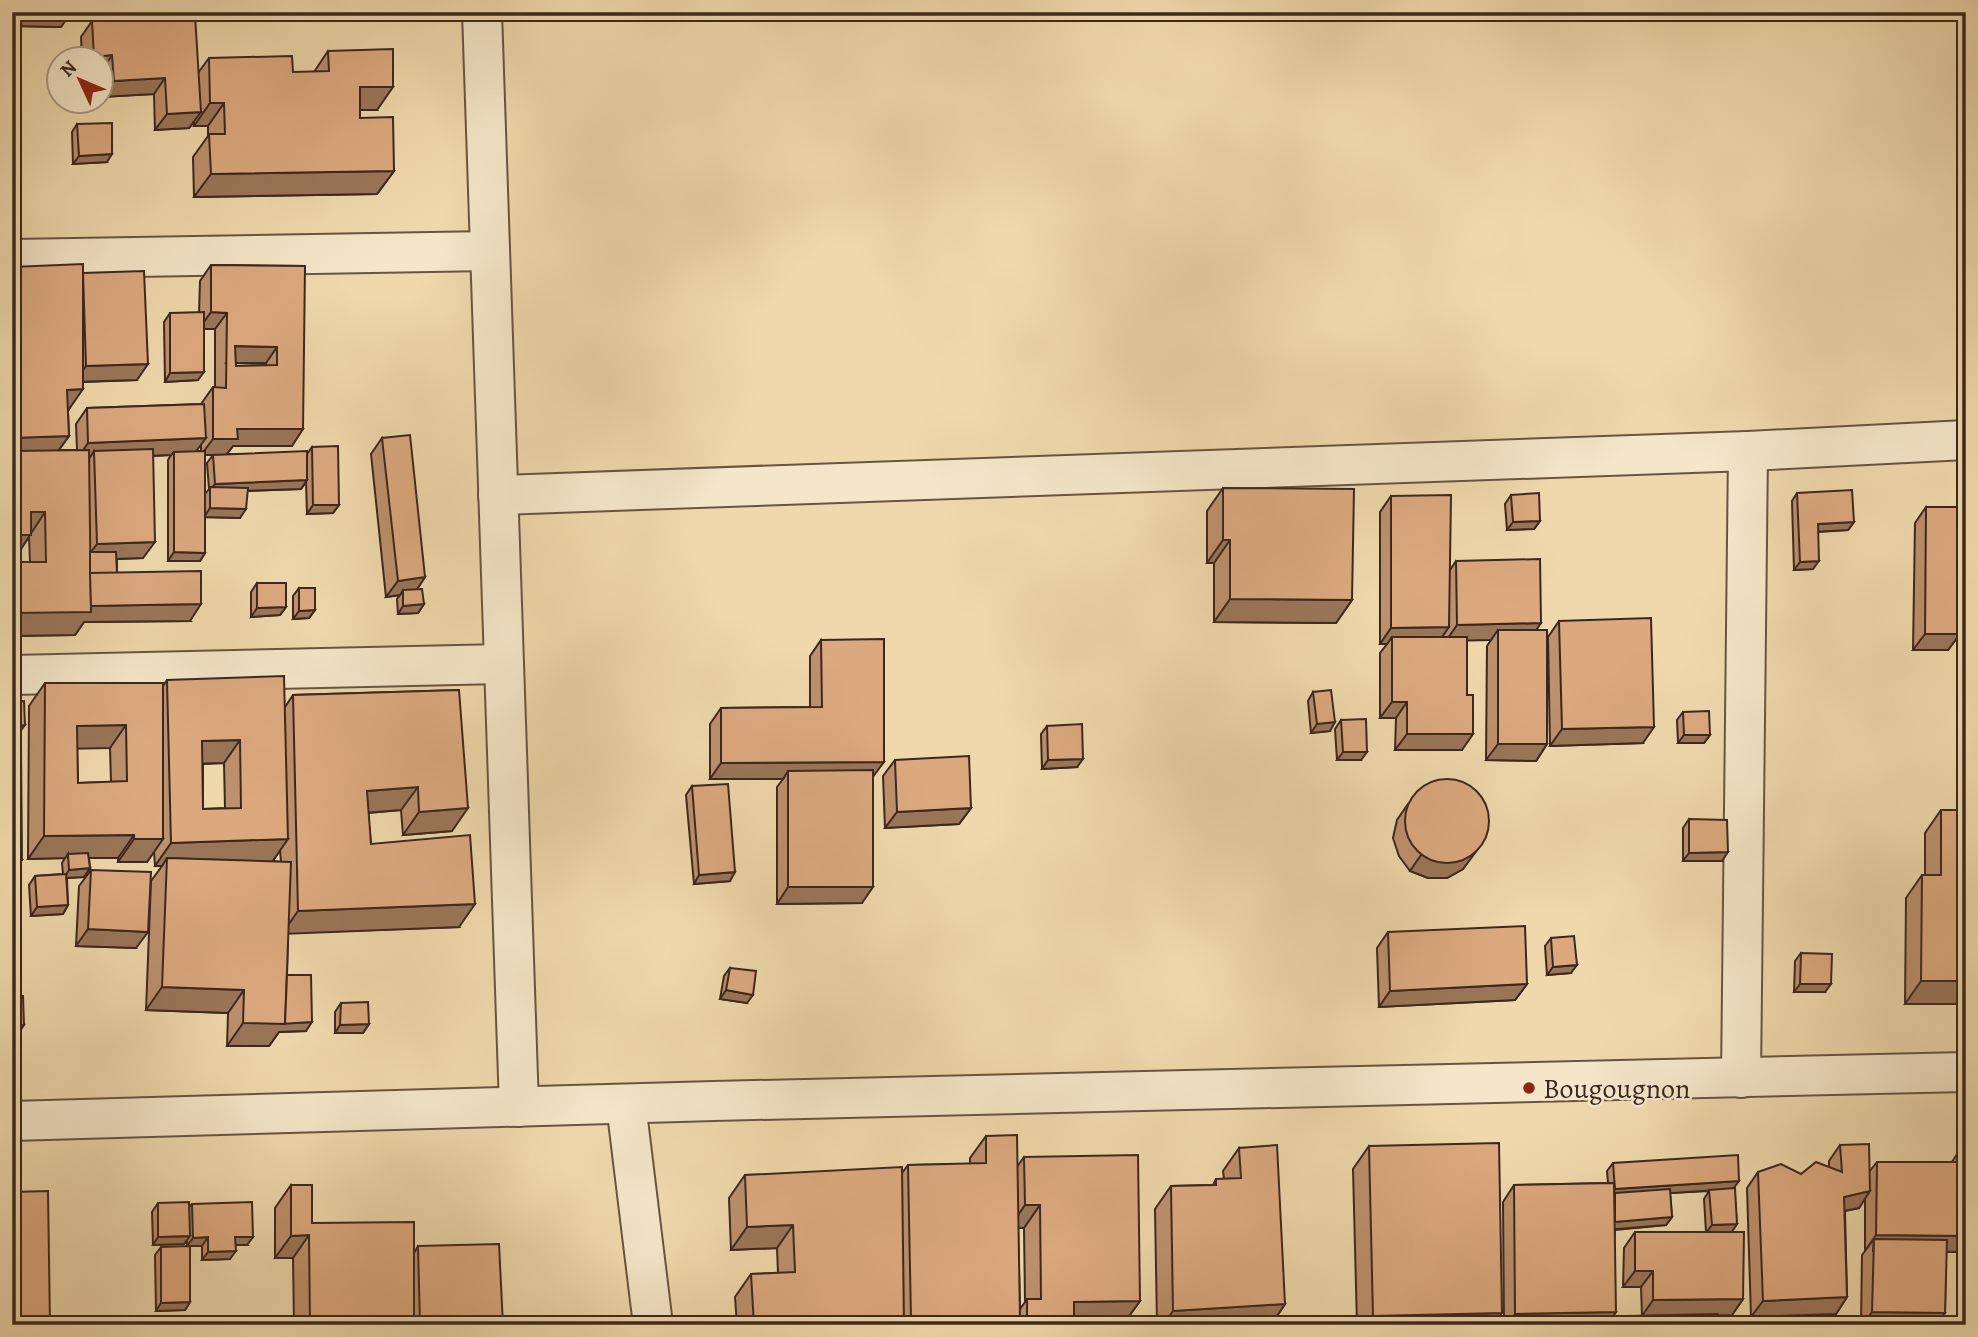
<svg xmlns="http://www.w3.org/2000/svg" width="1978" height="1337" viewBox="0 0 1978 1337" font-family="Alegreya,serif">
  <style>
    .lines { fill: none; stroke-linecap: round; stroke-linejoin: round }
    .street-casing { stroke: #695442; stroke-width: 42 }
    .street { stroke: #f5e6c9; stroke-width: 38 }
    .wall { fill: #bd916d; stroke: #3c271f; stroke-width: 2; fill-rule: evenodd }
    .shaded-wall { fill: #9a7659; stroke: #3c271f; stroke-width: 2 }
    .building { fill: #dca97f; stroke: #3c271f; stroke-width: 2; fill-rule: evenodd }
    .poi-dot { fill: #8f2418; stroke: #f5e6c9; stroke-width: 2.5 }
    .labels { text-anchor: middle; stroke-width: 5; stroke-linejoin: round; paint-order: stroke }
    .poi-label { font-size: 28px; fill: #3c271f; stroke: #f5e6c9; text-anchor: start }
  </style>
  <rect width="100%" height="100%" fill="#efd9ac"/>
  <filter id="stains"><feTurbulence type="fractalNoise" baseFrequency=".00286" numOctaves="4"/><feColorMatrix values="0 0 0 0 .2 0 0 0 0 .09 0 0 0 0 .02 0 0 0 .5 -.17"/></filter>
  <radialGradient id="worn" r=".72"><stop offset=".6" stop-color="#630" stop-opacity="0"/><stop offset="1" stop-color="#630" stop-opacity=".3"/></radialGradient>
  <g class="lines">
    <defs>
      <g id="street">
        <path d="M482 12 519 1107"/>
        <path d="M12 259 490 251"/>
        <path d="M498 495 1748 451 1966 440"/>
        <path d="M12 675 503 664"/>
        <path d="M1741 1078 1748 451"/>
        <path d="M626 1104 653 1325"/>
        <path d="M12 1121 714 1101 1966 1072"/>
      </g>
    </defs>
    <!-- street casing -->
    <use href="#street" class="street-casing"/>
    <!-- street -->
    <use href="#street" class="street"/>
  </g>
  <!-- wall -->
  <g class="wall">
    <path d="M12 12H187L185 15 198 73 209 58 293 72H314L328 51 377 110H360V118L394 171 377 194 194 197 193 157 208 136V126H194V122L189 128 155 130 154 94 102 97V60H82L81 37 92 21 104 20 69 21V15L61 27 12 26Z"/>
    <path d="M77 124 107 162 73 164 72 132Z"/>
    <path d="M211 265 305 266 292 446H233L227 454H307L312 447 339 505 333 513 307 514 306 482 301 489 247 491 240 518 205 517V553L200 561H168V460L171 455 153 456 143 558 117 559V573L190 621 84 622 75 635 12 636V562H30L29 537 15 558H12V267L83 273 137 380 83 382 68 411 69 436 59 450H77L76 424 87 408 201 404 213 387H215V329H204L198 380 165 382 164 322 170 313H199L200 281ZM236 363H266V365L236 366ZM201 444V451H196ZM205 455H213L207 463 209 489 205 494Z"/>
    <path d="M382 438 425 577 417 589 424 604 418 613 398 614 397 599 400 595 386 597 371 454Z"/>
    <path d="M1223 488 1352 600 1336 623 1214 622V563H1207V511Z"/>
    <path d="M1797 493 1854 522 1848 530 1818 532 1813 569 1794 570 1792 501Z"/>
    <path d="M1511 495 1540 521 1534 529 1507 530 1505 504Z"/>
    <path d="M1391 496 1450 570 1456 561 1536 630 1547 744 1536 761 1486 760 1487 646 1491 640H1467L1462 750H1395L1396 718H1380V653L1387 644H1380V512Z"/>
    <path d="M1926 507 1960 586 1966 578V651H1962L1960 600V634L1948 650H1913L1915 523Z"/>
    <path d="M257 583 286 607 280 615 251 617V592Z"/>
    <path d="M299 588 315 610 309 618 293 619V596Z"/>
    <path d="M1559 621 1643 743 1550 746 1548 637Z"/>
    <path d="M821 640 873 777 862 903 777 904V787L783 779H710V724L721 708 810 707V656Z"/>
    <path d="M167 680 285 707 293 695 459 690 452 831 403 835 401 810 368 813 371 844 459 927 288 933 287 975 306 1031 279 1032 269 1046H227L228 1013 146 1010 151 881 162 866H155L154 851 147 862H118V858H89L90 868 84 877 67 878 68 905 63 914 31 916 29 885 35 876 63 874 62 863 65 858 28 859 29 706 45 683 163 686ZM77 748H110L111 782 78 783ZM224 763 225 808 203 809V764ZM280 850 281 862 273 861Z"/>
    <path d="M1313 692 1330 731 1311 733 1308 701Z"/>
    <path d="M1683 712 1710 735 1704 743H1678L1677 720Z"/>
    <path d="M1341 720 1361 760H1337L1335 729Z"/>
    <path d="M1047 726 1077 767 1042 769 1041 734Z"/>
    <path d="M895 760 971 808 959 824 885 828 883 776Z"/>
    <path d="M692 786 730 881 694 884 686 795Z"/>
    <path d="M1408 804 1485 838 1463 869 1447 878H1428L1410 871 1399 856 1393 838 1397 820Z"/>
    <path d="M1941 810H1966V1004H1905L1906 898 1922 875H1925V833Z"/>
    <path d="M1689 819 1722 861H1683V828Z"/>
    <path d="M91 870 136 948 76 946 79 886Z"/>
    <path d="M1388 932 1527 984 1515 1000 1379 1007 1377 948Z"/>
    <path d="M1551 938 1571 973 1547 975 1545 946Z"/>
    <path d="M1801 953 1825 992H1794L1795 961Z"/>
    <path d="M730 968 747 1003 720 999 724 976Z"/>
    <path d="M341 1003 369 1024 363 1033H335V1012Z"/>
    <path d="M986 1136 1017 1167 1024 1157 1140 1301 1124 1323 1074 1325H737L735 1297 751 1274 778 1273 777 1248 731 1250 729 1198 745 1175 902 1173 908 1165 970 1164V1158ZM1018 1228H1024L1025 1302 1020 1309Z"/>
    <path d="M1840 1145 1869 1172 1877 1162H1952L1957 1154H1966V1252H1946L1945 1313 1861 1323 1862 1255 1865 1251V1198L1859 1208 1845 1211 1847 1297 1836 1314 1751 1317 1747 1188 1758 1172 1801 1174 1829 1167V1161Z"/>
    <path d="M1369 1146 1493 1325H1357L1353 1169Z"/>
    <path d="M1239 1148 1285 1304 1271 1325H1157L1155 1209 1171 1186 1213 1185 1216 1179H1224L1223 1171Z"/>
    <path d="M1613 1163 1734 1188 1737 1224 1731 1232 1743 1299 1732 1315H1718L1719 1325H1622L1628 1316H1642L1641 1287H1623L1624 1248 1635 1232H1706L1704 1199 1709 1191 1670 1193 1672 1217 1666 1225 1615 1230 1608 1325H1504L1503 1202 1514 1185 1608 1183 1607 1171Z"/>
    <path d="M291 1185 312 1223 414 1253 418 1246 503 1325H294L293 1258H275V1208Z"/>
    <path d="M158 1203 189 1207 192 1204 247 1245H235L230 1259 202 1260V1246H187V1240L184 1244 153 1245 152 1212Z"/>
    <path d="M161 1247 190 1302 185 1310 156 1311 155 1255Z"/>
  </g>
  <!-- shaded-wall -->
  <g class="shaded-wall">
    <path d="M12 12H71L61 27 12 26Z"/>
    <path d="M75 12H187L183 18 69 21Z"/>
    <path d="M112 55 102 71V60H92L94 57Z"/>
    <path d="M165 78 154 94 102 97 114 81Z"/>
    <path d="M360 87H393L377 110H344Z"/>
    <path d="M210 103H224L208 126H194Z"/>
    <path d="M201 112 189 128 155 130 167 114Z"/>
    <path d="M112 154 107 162 73 164 79 156Z"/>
    <path d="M394 171 377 194 194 197 211 174Z"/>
    <path d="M211 312 227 313 215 329H199Z"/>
    <path d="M235 346 277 347 266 363H226Z"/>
    <path d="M148 364 137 380 74 382 86 366Z"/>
    <path d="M204 372 198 380 165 382 170 373Z"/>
    <path d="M83 389 67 412V390Z"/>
    <path d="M237 429H303L292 446H233L226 455H201L213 439Z"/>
    <path d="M69 436 52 459 12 461V438Z"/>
    <path d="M206 438 194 454 174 452 171 455 95 458 94 451 89 459H77L88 443Z"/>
    <path d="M307 480 301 489 210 492V490L215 484Z"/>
    <path d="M313 505H339L333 513 307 514Z"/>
    <path d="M210 508 246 509 240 518 204 517Z"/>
    <path d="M31 512H45L15 558H12V535Z"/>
    <path d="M1540 521 1534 529 1507 530 1513 522Z"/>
    <path d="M1854 522 1848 530 1812 532 1818 524Z"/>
    <path d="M1223 540H1230L1214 563H1207Z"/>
    <path d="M155 542 143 558 85 560 97 544Z"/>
    <path d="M174 552 205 553 200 561H168Z"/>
    <path d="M1819 561 1813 569 1794 570 1800 562Z"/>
    <path d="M425 577 414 594 403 590 400 595 386 597 398 581Z"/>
    <path d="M1966 587V593L1960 600H1957Z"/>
    <path d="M1230 599 1352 600 1336 623 1214 622Z"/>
    <path d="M201 604 190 621 84 622 75 635 12 636V613L91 606Z"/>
    <path d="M424 604 418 613 398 614 403 606Z"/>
    <path d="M286 607 280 615 251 617 257 608Z"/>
    <path d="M315 610 309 618 293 619 299 611Z"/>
    <path d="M1541 623 1530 639 1498 630 1491 640 1446 641 1457 625Z"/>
    <path d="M1449 627 1438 643 1392 637 1387 644H1380L1391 628Z"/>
    <path d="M1925 634H1960L1948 650H1913Z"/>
    <path d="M1392 702H1407L1396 718H1380Z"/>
    <path d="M1335 722 1330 731 1311 733 1317 724Z"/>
    <path d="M25 725 19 733 12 734V726Z"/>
    <path d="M126 725 110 748 61 749 77 726Z"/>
    <path d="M1654 727 1643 743 1550 746 1562 729Z"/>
    <path d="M1407 734H1473L1462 750H1395Z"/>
    <path d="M1684 735H1710L1704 743H1678Z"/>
    <path d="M240 740 224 763 186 764 202 741Z"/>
    <path d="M1498 744H1547L1536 761 1486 760Z"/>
    <path d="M1343 752H1367L1361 760H1337Z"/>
    <path d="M1083 759 1077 767 1042 769 1048 760Z"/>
    <path d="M884 762 872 778 788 771 783 779H710L721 763Z"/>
    <path d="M418 787 401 810 351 814 367 791Z"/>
    <path d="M468 808 452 831 403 835 419 812Z"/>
    <path d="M971 808 959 824 885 828 897 812Z"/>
    <path d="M134 835 118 858H68V854L65 858 28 859 44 836Z"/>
    <path d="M134 839H163L147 862H118Z"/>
    <path d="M288 839 272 862 167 858 162 866H155L171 843Z"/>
    <path d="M1728 852 1722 861H1683L1689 853Z"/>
    <path d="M1475 853 1463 869 1447 878H1428L1410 871 1421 855Z"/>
    <path d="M12 860H22L12 874Z"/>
    <path d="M90 868 84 877 64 878 69 870Z"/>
    <path d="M735 872 730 881 694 884 699 875Z"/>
    <path d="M788 887H873L862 903 777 904Z"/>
    <path d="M475 904 459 927 282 934 298 911Z"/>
    <path d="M68 905 63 914 31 916 37 907Z"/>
    <path d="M88 929 148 932 136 948 76 946Z"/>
    <path d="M1577 965 1571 973 1547 975 1553 967Z"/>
    <path d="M1921 981H1966V1004H1905Z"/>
    <path d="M1527 984 1515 1000 1379 1007 1390 991Z"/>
    <path d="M1800 984H1831L1825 992H1794Z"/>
    <path d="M162 987 244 990 228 1013 146 1010Z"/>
    <path d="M726 990 753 995 747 1003 720 999Z"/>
    <path d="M312 1022 306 1031 279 1032 269 1046H227L243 1023Z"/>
    <path d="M369 1024 363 1033H335L340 1025Z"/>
    <path d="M24 1025 18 1034H12V1026Z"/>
    <path d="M1739 1181 1733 1189 1611 1197 1615 1189Z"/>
    <path d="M1870 1191 1859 1208 1833 1213 1844 1197Z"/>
    <path d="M1025 1205H1040L1024 1228H1009Z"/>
    <path d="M1672 1217 1666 1225 1606 1230 1612 1222Z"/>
    <path d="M1737 1224 1731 1233H1706L1712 1225Z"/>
    <path d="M793 1225 777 1248 731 1250 747 1227Z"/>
    <path d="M309 1235 293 1258H275L291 1236Z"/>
    <path d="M1876 1235 1966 1236V1252L1873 1251 1874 1239 1865 1251Z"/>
    <path d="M190 1236 184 1244 153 1245 158 1237Z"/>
    <path d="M208 1237 202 1246H187L193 1238Z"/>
    <path d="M235 1237H253L247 1245H229Z"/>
    <path d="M236 1251 230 1259 202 1260 208 1252Z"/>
    <path d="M1635 1271H1653L1641 1287H1623Z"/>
    <path d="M1847 1297 1836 1314 1751 1317 1763 1301Z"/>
    <path d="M1743 1299 1732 1315 1642 1316 1653 1300Z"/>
    <path d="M1140 1301 1124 1323 1058 1325 1074 1302Z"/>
    <path d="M190 1302 185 1310 156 1311 161 1303Z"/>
    <path d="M1285 1304 1271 1325H1163L1173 1311Z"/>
    <path d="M1616 1312 1608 1325H1508L1515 1314Z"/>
    <path d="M1872 1312 1945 1313 1937 1325H1863Z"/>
    <path d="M1502 1313 1493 1325H1367L1373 1316Z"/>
    <path d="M1020 1318 1015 1325H908L911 1320Z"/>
  </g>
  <!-- building -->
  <g class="building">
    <path d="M195 15 201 112 167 114 165 78 114 81 112 55 94 57 92 21Z"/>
    <path d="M393 49V87H360V118L393 117 394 171 211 174 209 134H225L224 103H210L209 58 292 56 293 72 329 71 328 51Z"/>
    <path d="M112 123V154L79 156 77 124Z"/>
    <path d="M83 264V389L67 390 69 436 12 438V267Z"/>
    <path d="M211 265 305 266 303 429H237L238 439H213V387L226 388 227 313 211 312ZM235 346 277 347V365L236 366Z"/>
    <path d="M144 271 148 364 86 366 83 273Z"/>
    <path d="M204 312V372L170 373V313Z"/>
    <path d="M204 404 206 438 88 443 87 408Z"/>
    <path d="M410 435 425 577 398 581 382 438Z"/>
    <path d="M338 446 339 505H313L312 447Z"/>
    <path d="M153 449 155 542 97 544 94 451Z"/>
    <path d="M89 450 91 612 12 613V562H46L45 512H31V535H12V451Z"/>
    <path d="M205 451V553L174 552V452Z"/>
    <path d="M307 451V480L215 484 213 455Z"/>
    <path d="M210 487 248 488 246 509 210 508Z"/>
    <path d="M1223 488 1354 489 1352 600 1230 599V540H1223Z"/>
    <path d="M1852 490 1854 522 1818 524 1819 561 1800 562 1797 493Z"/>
    <path d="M1539 493 1540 521 1513 522 1511 495Z"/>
    <path d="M1451 495 1449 627 1391 628V496Z"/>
    <path d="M1926 507H1961L1960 634H1925Z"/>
    <path d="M90 552H116L117 573H90Z"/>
    <path d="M1540 559 1541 623 1457 625 1456 561Z"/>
    <path d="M201 571V604L91 606 90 573Z"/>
    <path d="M257 583H286V607L257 608Z"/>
    <path d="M299 588H315V610L299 611Z"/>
    <path d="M422 589 424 604 403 606V590Z"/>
    <path d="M1651 618 1654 727 1562 729 1559 621Z"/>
    <rect x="1498" y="630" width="49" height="114"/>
    <path d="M1392 637H1467V695H1473V734H1407V702H1392Z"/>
    <path d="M884 639V762L721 763V708L822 707 821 640Z"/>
    <path d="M284 676 288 839 171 843 167 680ZM240 740 241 808 203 809 202 741Z"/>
    <path d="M45 683H163V839H134V835L44 836ZM126 725 127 781 78 783 77 726Z"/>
    <path d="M459 690 468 808 419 812 418 787 367 791 371 844 470 835 475 904 298 911 293 695Z"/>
    <path d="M1331 690 1335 722 1317 724 1313 692Z"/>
    <path d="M24 701 25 725 12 726V702Z"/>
    <path d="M1709 711 1710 735H1684L1683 712Z"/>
    <path d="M1366 719 1367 752H1343L1341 720Z"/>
    <path d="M1082 724 1083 759 1048 760 1047 726Z"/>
    <path d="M12 746H21L22 860H12Z"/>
    <path d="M969 756 971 808 897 812 895 760Z"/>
    <path d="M873 770V887H788V771Z"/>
    <circle cx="1447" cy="821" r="42"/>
    <path d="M728 784 735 872 699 875 692 786Z"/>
    <path d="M1941 810H1966V981H1921L1922 875H1941Z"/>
    <path d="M1689 819 1727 820 1728 852 1689 853Z"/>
    <path d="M88 853 90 868 69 870 68 854Z"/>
    <path d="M167 858 291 862 285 1024 243 1023 244 990 162 987Z"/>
    <path d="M91 870 151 872 148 932 88 929Z"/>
    <path d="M66 874 68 905 37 907 35 876Z"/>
    <path d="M1525 926 1527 984 1390 991 1388 932Z"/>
    <path d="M1574 936 1577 965 1553 967 1551 938Z"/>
    <path d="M1801 953 1832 954 1831 984H1800Z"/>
    <path d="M730 968 756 971 753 995 726 990Z"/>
    <path d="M287 975H311L312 1022 281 1024H285Z"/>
    <path d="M12 996H23L24 1025 12 1026Z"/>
    <path d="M368 1002 369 1024 340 1025 341 1003Z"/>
    <path d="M1017 1135 1020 1318 911 1320 908 1165 986 1163V1136Z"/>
    <path d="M1499 1143 1502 1313 1373 1316 1369 1146Z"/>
    <path d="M1869 1144 1870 1191 1844 1197 1847 1297 1763 1301 1758 1172 1781 1164 1801 1174 1816 1162 1842 1172 1840 1145Z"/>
    <path d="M1277 1145 1285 1304 1173 1311 1171 1186 1216 1185V1179L1241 1178 1239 1148Z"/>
    <path d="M1957 1154H1966V1236L1876 1235 1877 1162H1957Z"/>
    <path d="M1138 1155 1140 1301 1074 1302V1325H1027V1299H1041L1040 1205H1025L1024 1157Z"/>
    <path d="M1738 1155 1739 1181 1615 1189 1613 1163Z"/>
    <path d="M902 1167 904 1325H754L751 1274 795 1272 793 1225 747 1227 745 1175Z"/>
    <path d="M1614 1183 1616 1312 1515 1314 1514 1185Z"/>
    <path d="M291 1185H312V1223L414 1222V1325H310L309 1235 291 1236Z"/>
    <path d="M1735 1188 1737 1224 1712 1225 1709 1190Z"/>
    <path d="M1670 1189 1672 1217 1615 1222V1193Z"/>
    <path d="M48 1191 50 1325H12V1192Z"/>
    <path d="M189 1202 190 1236 158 1237V1203Z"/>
    <path d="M252 1202 253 1237H235L236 1251 208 1252V1237L193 1238 192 1204Z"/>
    <path d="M1635 1232H1744L1743 1299 1653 1300V1271H1635Z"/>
    <path d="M1874 1239 1947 1240 1945 1313 1872 1312Z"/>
    <path d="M499 1244 503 1325H420L418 1246Z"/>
    <path d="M190 1246V1302L161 1303V1247Z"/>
    <path d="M1718 1314 1719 1325H1628V1316Z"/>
    <path d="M1880 1323V1325H1767Z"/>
  </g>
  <!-- markers -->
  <circle class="poi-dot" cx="1529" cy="1088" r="7"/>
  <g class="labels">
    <!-- poi labels -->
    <g class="poi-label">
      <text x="1543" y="1098">Bougougnon</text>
    </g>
  </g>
  <!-- margin -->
  <rect width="1978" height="1337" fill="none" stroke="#efd9ac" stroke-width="42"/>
  <rect x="14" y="14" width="1950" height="1309" fill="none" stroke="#3c271f" stroke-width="3.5"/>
  <rect x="21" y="21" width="1936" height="1295" fill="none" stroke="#3c271f" stroke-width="2"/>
  <!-- north arrow -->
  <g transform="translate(80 80) rotate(314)"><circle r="33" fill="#f5e6c9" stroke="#ab9a85" stroke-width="2"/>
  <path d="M0-5L12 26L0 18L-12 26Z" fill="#8f2418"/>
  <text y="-10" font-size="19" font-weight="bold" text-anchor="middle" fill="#3c271f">N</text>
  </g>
  <rect width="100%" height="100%" filter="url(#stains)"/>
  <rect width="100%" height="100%" fill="url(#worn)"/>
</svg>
